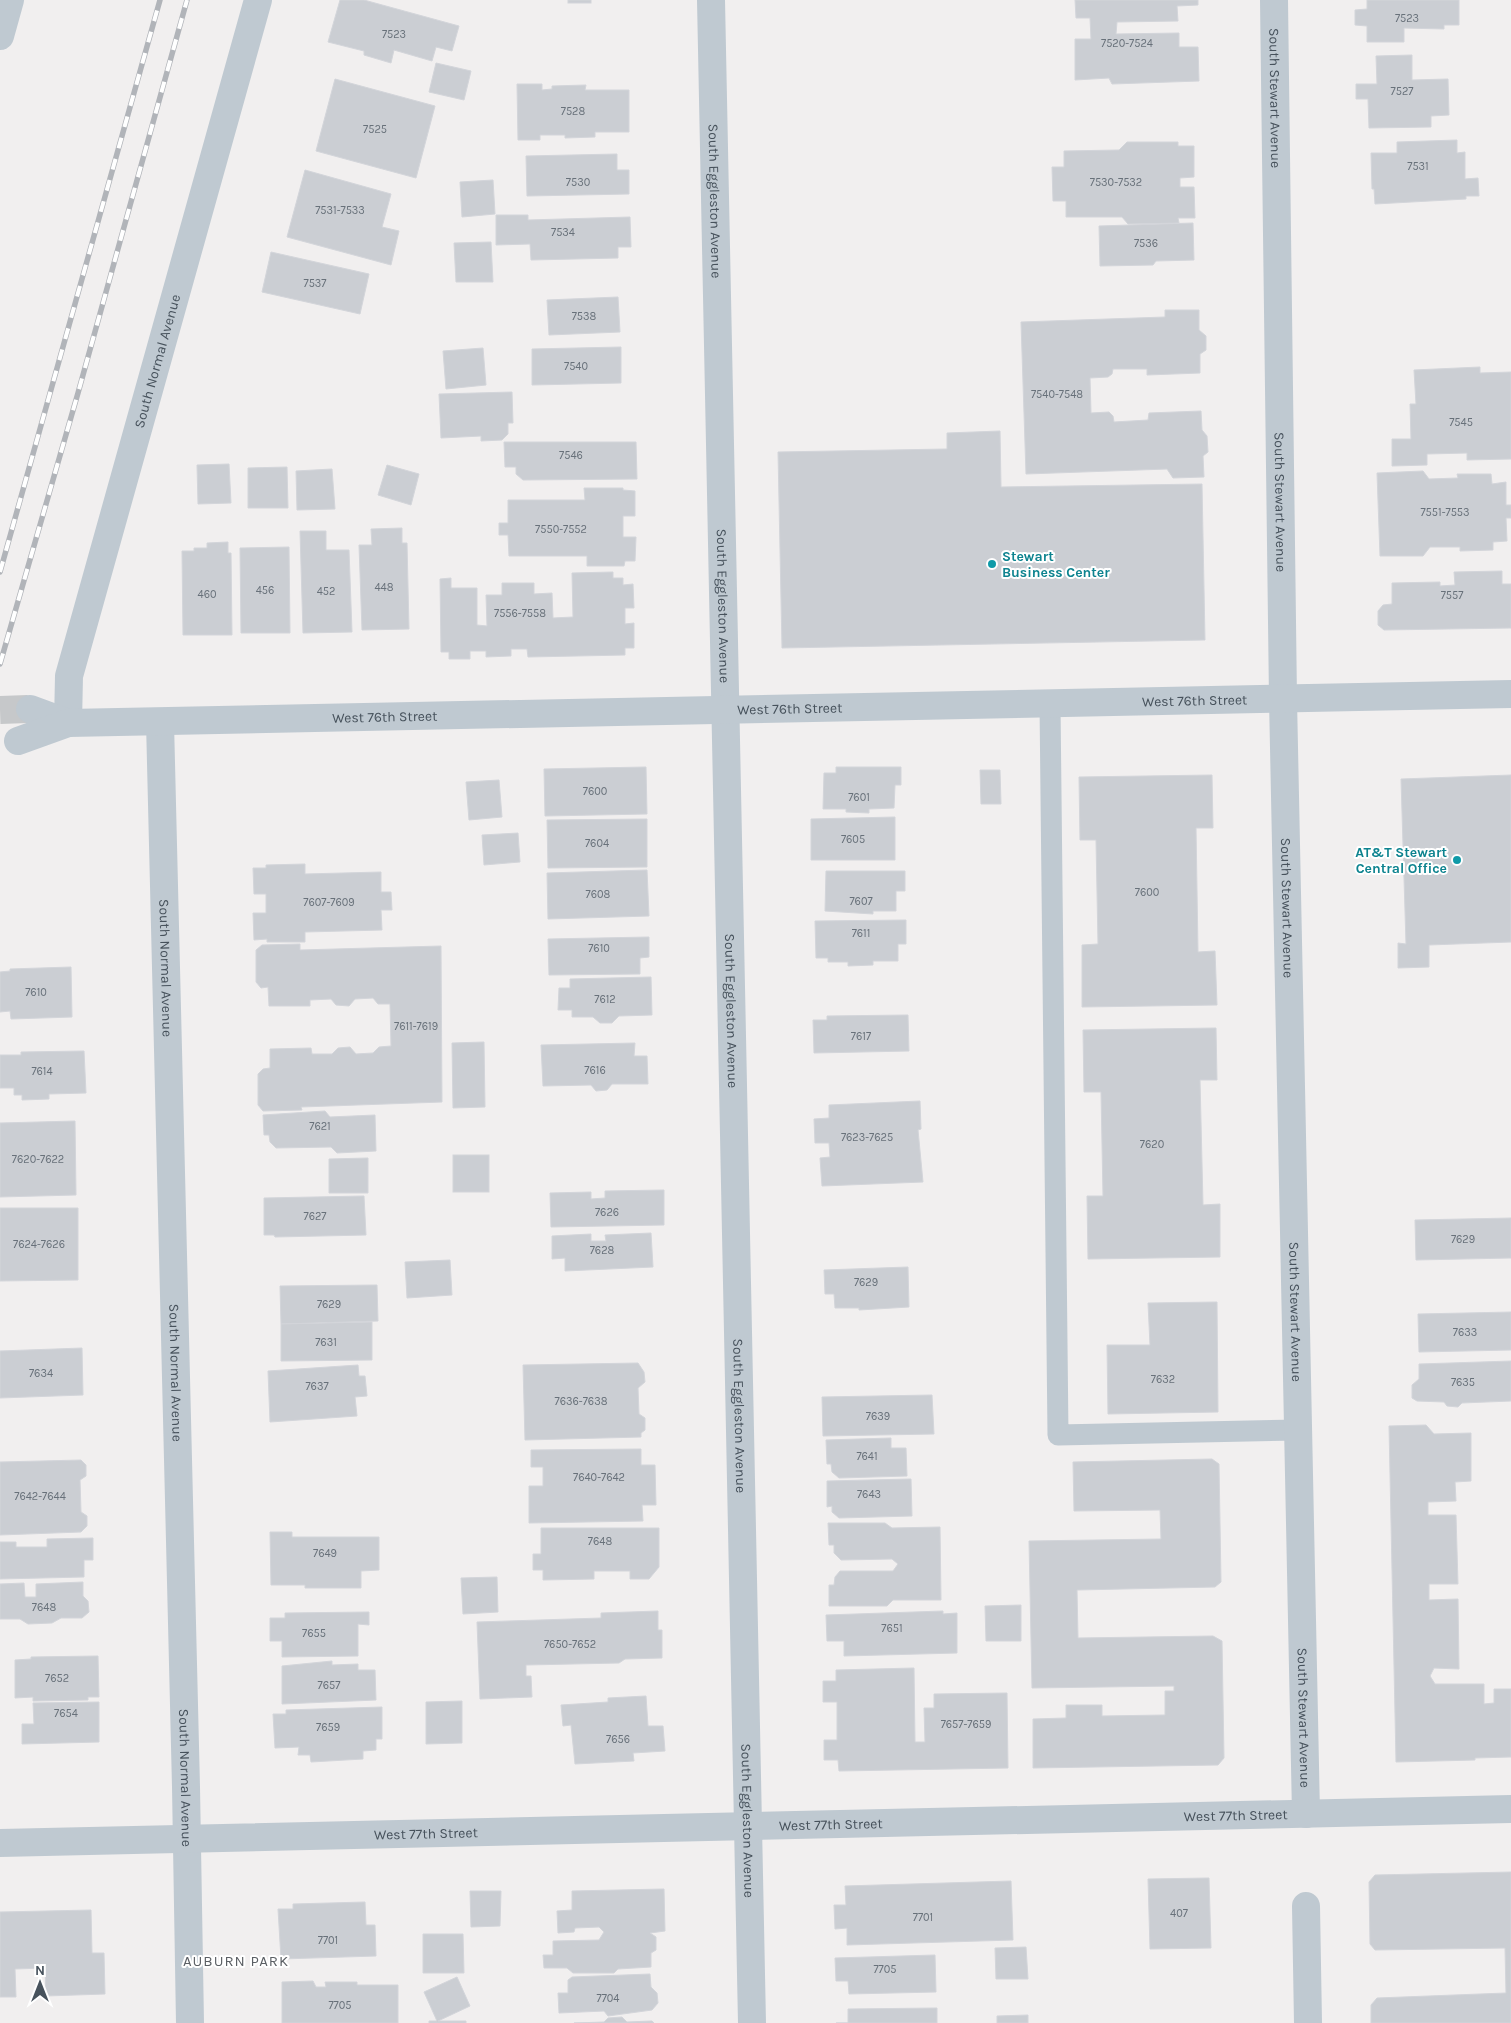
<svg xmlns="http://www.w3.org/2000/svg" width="1511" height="2023" viewBox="0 0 1511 2023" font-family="Karla,sans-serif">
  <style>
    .building { fill: #cbced3; stroke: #d3d5da }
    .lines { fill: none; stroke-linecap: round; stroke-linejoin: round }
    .tertiary-tunnel { stroke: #c6c8ca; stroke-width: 28; stroke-dasharray: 28 14; stroke-linecap: butt }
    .service { stroke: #bfc9d1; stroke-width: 21 }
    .minor { stroke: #bfc9d1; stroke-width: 28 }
    .tertiary { stroke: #bfc9d1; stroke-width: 28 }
    .rail-casing { stroke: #b1b4b9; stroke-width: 5.5 }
    .rail { stroke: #fff; stroke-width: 4; stroke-dasharray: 11; stroke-linecap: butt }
    .culture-dot { fill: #0f9aa8; stroke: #fff; stroke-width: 2 }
    .labels { text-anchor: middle; stroke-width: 4; stroke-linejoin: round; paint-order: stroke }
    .number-label { font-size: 11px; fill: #68717a }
    .street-label { font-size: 14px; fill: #47525c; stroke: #fff }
    .culture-label { font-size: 14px; font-weight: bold; fill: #0d838f; stroke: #fff; text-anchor: start }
    .neighbourhood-label { font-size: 15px; letter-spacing: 1px; fill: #5b5f64; stroke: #fff }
  </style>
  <rect width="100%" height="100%" fill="#f1efef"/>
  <!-- building -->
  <g class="building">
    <path d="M340 0H364L459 26 452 51 436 47 432 61 394 50 391 63 364 55V51L328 42Z"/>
    <rect x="568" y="0" width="23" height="3"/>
    <path d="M1075 0H1198V5L1177 6 1178 21 1117 22 1116 34 1179 33V47H1198L1199 81 1112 84 1109 78 1075 80V39H1091L1090 18H1076Z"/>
    <path d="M1367 0H1459V25H1444V29L1404 28V42H1367V26L1355 25V10L1367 9Z"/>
    <path d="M1412 55V80L1448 79 1449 115 1431 116V127L1369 128 1368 99H1356V84H1377L1376 56Z"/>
    <path d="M436 63 471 71 464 100 429 92Z"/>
    <path d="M335 79 435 106 416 178 316 151Z"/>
    <path d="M517 84H542V90L552 89V86L586 85 585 90H629V132H595V137L565 138V135H540V140H518Z"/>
    <path d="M1457 140V153L1465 152V179L1478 178 1479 196H1466V199L1375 204 1374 189H1372L1371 153H1397V142Z"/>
    <path d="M1127 142H1178V146H1194V177L1180 178V187H1194L1195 218H1178L1179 223 1128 224 1122 217H1066V201H1053L1052 167H1064V151L1119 150Z"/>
    <path d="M617 154V170H629V194L527 196 526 156Z"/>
    <path d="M305 170 391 194 382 227 399 231 391 265 287 237Z"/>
    <path d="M493 180 495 214 462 217 460 182Z"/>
    <path d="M496 215H528V220L630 217 631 247H618V258L531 260 530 244 496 245Z"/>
    <path d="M1193 223 1194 260 1156 261 1153 265 1100 266 1099 226Z"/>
    <path d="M491 242 493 282H456L454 243Z"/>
    <path d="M271 252 369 274 360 314 262 292Z"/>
    <path d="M618 297 620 332 549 335 547 300Z"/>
    <path d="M1165 310H1199V330L1206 336V350L1200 354V373L1147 375V369H1113L1112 374 1108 377 1090 378 1091 413 1109 412 1113 416 1114 422 1148 420 1149 413 1201 411 1202 430 1207 436 1208 452 1203 456 1204 477 1173 478 1167 469 1026 474 1021 322 1165 317Z"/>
    <path d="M621 347V383L532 385V349Z"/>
    <path d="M483 348 486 385 446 389 443 351Z"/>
    <path d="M1480 367V373L1511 372V459L1467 460V453L1427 454V465L1392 466V439H1411L1410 404H1416L1414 370Z"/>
    <path d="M512 392 513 423H508V434L502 440 481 441V436L441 438 439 394Z"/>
    <path d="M1000 431 1001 487 1202 484 1205 640 782 648 778 452 947 449V433Z"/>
    <path d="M504 442H636L637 479 523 480 516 474V467H505Z"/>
    <path d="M229 464 231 503 198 504 197 465Z"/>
    <path d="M387 465 419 474 411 505 378 495Z"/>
    <path d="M287 467 288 508H248V468Z"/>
    <path d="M332 469 335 509 297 510 296 471Z"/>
    <path d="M1423 471 1429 479 1458 478 1457 474H1491L1492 484 1506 482V505H1511V518H1506L1507 541 1493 542V550L1460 551V547H1430L1423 556H1380L1377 473Z"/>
    <path d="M584 488H623V490L635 491V516H623V537H636L635 561H625L624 566H587V556H509L508 535H499V523H508V500H585Z"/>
    <path d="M402 528V543H407L409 629 362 630 359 545H372L371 529Z"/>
    <path d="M300 531H326V550H349L352 632 303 633Z"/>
    <path d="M228 542V553H231L232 635H183L182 551H194V548H207V543Z"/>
    <path d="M289 547 290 633H241L240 548Z"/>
    <path d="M1502 571V584H1511V628L1384 630 1378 625V611L1383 605 1392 604V583L1440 582V586L1455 585 1454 572Z"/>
    <path d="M613 572V578H623V585L633 584 634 608H625V624L634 623V648H625V655L528 657 527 649H511V656L486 657V651H470V659H449V652H441L440 579 451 578V588H477V625L487 626 486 595H502V583H534V594L552 593 553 618 573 617 572 573Z"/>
    <path d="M646 767 647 814 545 816 544 769Z"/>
    <path d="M836 767H901V785H895L894 808 869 809V813L846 812V809H823L824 773H836Z"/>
    <path d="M980 770H1000L1001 804H981Z"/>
    <path d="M1212 775 1213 828H1196L1198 952 1215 951 1217 1005 1082 1007V945L1098 944 1096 840H1080L1079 777Z"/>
    <path d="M1511 775V942L1429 945V967L1398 968V943L1406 944 1401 779Z"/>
    <path d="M499 780 502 817 469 820 466 782Z"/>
    <path d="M895 817V860H811V819Z"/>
    <path d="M647 819V867L548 868 547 820Z"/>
    <path d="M518 833 520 862 484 865 482 835Z"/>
    <path d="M305 864V874L381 872V892H391L392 910H381L382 930 305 932V942H267V939L254 940 253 913H266V894H254L253 868H266V865Z"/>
    <path d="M647 870 649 916 548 919 547 873Z"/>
    <path d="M826 871H905V891H896V911H873V914L825 911Z"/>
    <path d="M906 920V944H898V961H873V965L848 966V962H828V958H816L815 921Z"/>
    <path d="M649 937V957L640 958V974L549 975 548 939Z"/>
    <path d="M300 944V950L441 946 442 1102 301 1107 302 1110 263 1111 258 1105V1074L263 1069 270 1068V1049L311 1048 312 1054H332L338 1048 350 1047 356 1054 373 1053 379 1047 391 1046 390 1004H378L373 998 355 999 349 1006 336 1005 331 999 310 1000V1006H269L268 987 261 988 256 982V950L262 945Z"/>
    <path d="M71 967 72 1017 11 1019 10 1011 0 1012V972L10 971V969Z"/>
    <path d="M651 977 652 1015 619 1016 612 1023H600L593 1017H572V1010H558L559 988H570V979Z"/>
    <path d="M908 1015 909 1051 814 1053 813 1020H827V1016Z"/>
    <path d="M1216 1028 1217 1080H1200L1203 1205 1220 1204V1257L1088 1259 1087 1196H1103L1101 1092H1084L1083 1030Z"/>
    <path d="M484 1042 485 1107 453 1108 452 1043Z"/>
    <path d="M635 1043 634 1056H647L648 1084H612L607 1090 596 1091 591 1085 543 1086 541 1045Z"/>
    <path d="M84 1051 86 1093 49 1094V1099L22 1100V1095H14V1088H0V1055H21V1052Z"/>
    <path d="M920 1101 921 1129 918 1130 923 1182 822 1186 820 1158 830 1157 829 1143H815L814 1119 829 1118V1105Z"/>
    <path d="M325 1111 330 1117 375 1115 376 1151 337 1153 331 1147 276 1148 270 1142 269 1135H264L263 1115Z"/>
    <path d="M75 1121 76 1195 0 1197V1123Z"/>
    <rect x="453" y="1155" width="36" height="37"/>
    <path d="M368 1158V1193H329V1159Z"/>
    <path d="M664 1190V1225L551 1227 550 1193 591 1192V1199L605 1198V1191Z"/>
    <path d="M364 1196 366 1235 275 1237 274 1235H264V1198Z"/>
    <path d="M0 1208H78V1280L0 1281Z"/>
    <path d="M1511 1218V1258L1416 1260 1415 1220Z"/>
    <path d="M651 1233 653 1267 565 1271V1258L552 1259V1236L591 1234V1241H606L605 1235Z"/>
    <path d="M450 1260 452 1295 407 1298 405 1262Z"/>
    <path d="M908 1267 909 1307 859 1310V1308H835L834 1294H825L824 1270Z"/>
    <path d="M377 1285 378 1321 281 1324 280 1286Z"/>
    <path d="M1217 1302 1218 1412 1108 1414 1107 1345H1150L1148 1303Z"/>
    <path d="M1511 1312V1350L1419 1352 1418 1314Z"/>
    <path d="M372 1322V1360L281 1361V1324Z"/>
    <path d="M82 1348 83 1395 0 1398V1351Z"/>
    <path d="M1511 1361V1401L1462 1403 1458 1407 1447 1406 1444 1402 1417 1401 1412 1398V1385L1419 1379V1364Z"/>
    <path d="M638 1363 644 1372 645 1382 638 1388 639 1414 645 1418V1430L641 1433V1437L525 1440 523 1365Z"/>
    <path d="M358 1365 359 1376H365L367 1396 355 1397 357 1416 270 1422 268 1371Z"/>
    <path d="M932 1395 934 1434 823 1436 822 1397Z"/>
    <path d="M1426 1425 1434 1434 1471 1433V1481L1455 1482 1456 1501 1428 1502V1515H1456L1458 1584H1429V1600L1458 1599 1459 1669 1434 1668 1430 1676 1435 1684H1484V1704L1494 1703V1689H1511V1757L1475 1758V1760L1396 1762 1389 1426Z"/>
    <path d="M891 1438V1448H906L907 1476 839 1478 832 1472 831 1464H827L826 1440Z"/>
    <path d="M641 1449V1465H655L656 1505H642L643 1521 529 1523V1486H543V1467H531V1450Z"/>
    <path d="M1212 1459 1219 1464 1221 1582 1215 1587 1077 1590 1078 1638 1213 1636 1222 1641 1224 1758 1218 1765 1033 1768V1719L1066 1718V1705H1102V1716L1165 1715V1691H1174V1686L1032 1688 1029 1541 1161 1539 1160 1510 1074 1511 1073 1462Z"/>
    <path d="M81 1460 86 1465V1476L80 1480 81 1512 87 1516V1526L81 1532 0 1535V1462Z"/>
    <path d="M911 1479 912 1516 839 1518 832 1512V1506L827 1507V1481Z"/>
    <path d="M828 1523H885L892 1528 940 1527 941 1600H893L887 1606H829V1585H834L835 1577 840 1571H893L898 1564 892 1559 841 1560 834 1553V1545H829Z"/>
    <path d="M541 1528H659V1567L649 1579H630V1571H594V1579L543 1580V1570H533V1554H541Z"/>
    <path d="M270 1532H292V1537H379V1570L361 1571V1588H305V1585H271Z"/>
    <path d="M93 1538V1560H84V1577L0 1579V1542H16V1547H47V1539Z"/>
    <path d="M497 1577 498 1612 463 1614 461 1578Z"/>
    <path d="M83 1582V1596L88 1601 89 1612 82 1618H61L52 1623 28 1624 20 1619H0V1584L24 1583 25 1597H36V1584Z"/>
    <path d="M1021 1605V1641H986L985 1606Z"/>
    <path d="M658 1611V1630H662V1658L625 1659 619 1663 526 1665V1676H531L532 1697 480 1699 477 1622 601 1618V1613Z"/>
    <path d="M943 1611V1614L957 1613V1653L844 1656V1641H827L826 1615Z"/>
    <path d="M369 1612V1625L358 1624V1656L282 1657V1641H270V1618H285V1613Z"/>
    <path d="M98 1656 99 1697H88V1700L33 1701V1697L15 1698V1660L31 1659V1657Z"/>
    <path d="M332 1661V1665L358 1664V1670H375L376 1700 282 1704V1666Z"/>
    <path d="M914 1668 915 1742H925L924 1708H934V1694L1007 1693 1008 1768 839 1771 838 1760H824V1740H837V1702H823V1681H836V1670Z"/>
    <path d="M646 1696 648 1726H663L665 1751 633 1753 634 1761 575 1764 571 1725 563 1726 561 1705 608 1702V1698Z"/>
    <path d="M462 1701V1743L426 1744V1702Z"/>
    <path d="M99 1702V1742L22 1744V1724H34L33 1703Z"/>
    <path d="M382 1707V1739H376V1750L363 1751V1759L311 1762 310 1755H298L299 1747 275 1748 273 1714H286V1710Z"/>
    <path d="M1511 1872V2023H1371V2005L1377 1998 1506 1993 1505 1948 1375 1950 1370 1944 1369 1882 1375 1875Z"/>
    <path d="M1209 1878 1211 1948 1150 1949 1148 1879Z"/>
    <path d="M1011 1881 1013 1940 847 1945V1928L835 1929 834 1905H846L845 1886Z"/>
    <path d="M664 1889 665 1931 650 1933 656 1937V1950L651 1953V1967L618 1969 614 1973H573L567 1968H544L543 1955H553V1941L599 1940 604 1932 599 1927 575 1928 574 1932 558 1933 557 1911 572 1910V1891Z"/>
    <path d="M470 1891H501L500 1926 471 1927Z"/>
    <path d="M365 1902 366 1925H375L376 1956 281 1959 278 1909H293V1904Z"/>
    <path d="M91 1910 92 1953H104L105 1994 46 1996 45 1968 15 1969 16 1997H0V1912Z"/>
    <path d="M423 1934H463L464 1973H423Z"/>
    <path d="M1026 1947 1028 1979H996L995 1948Z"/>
    <path d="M935 1955 936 1992 849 1994 848 1981H836L835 1958Z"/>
    <path d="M650 1974 651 1987 657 1993 658 2003 652 2010 608 2016 604 2011 559 2013 558 1993H568V1980L572 1977Z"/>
    <path d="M457 1977 470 2006 438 2021H466V2023H429V2021H437L424 1992Z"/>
    <path d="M313 1981 316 1987H326L325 1982H357V1985H398V2023H282V1982Z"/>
    <path d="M937 2008V2023H836H848V2009Z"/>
    <path d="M1028 2015V2023H997V2016Z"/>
    <path d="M622 2017 627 2022 652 2021 654 2023H574L604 2022 608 2018Z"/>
  </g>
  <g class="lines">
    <!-- tertiary-tunnel -->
    <path class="tertiary-tunnel" d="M0 710 30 709"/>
    <!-- service -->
    <path class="service" d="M1050 703 1058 1435 1298 1430"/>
    <!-- minor -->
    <g class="minor">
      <path id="s1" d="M711 0 752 2023"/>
      <path id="s2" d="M1274 0 1283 699 1306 1814"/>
      <path d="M0 36 10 0"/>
      <path id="s3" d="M160 722 186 1787 190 2023"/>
      <path id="s4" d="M68 723 69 676 258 0"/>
      <path id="s5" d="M0 1843 1511 1809"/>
      <path d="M1306 1906 1308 2023"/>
    </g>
    <!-- tertiary -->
    <g class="tertiary">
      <path d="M30 709 68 723"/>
      <path id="s6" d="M18 741 68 723 1511 694"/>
    </g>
    <defs>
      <g id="rail">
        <path d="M0 572 160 0"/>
        <path d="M0 664 78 393 187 0"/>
      </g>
    </defs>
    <!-- rail casing -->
    <use href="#rail" class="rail-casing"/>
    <!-- rail -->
    <use href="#rail" class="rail"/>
  </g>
  <!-- markers -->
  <g class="culture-dot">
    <circle cx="992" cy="564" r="5"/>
    <circle cx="1457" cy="860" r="5"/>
  </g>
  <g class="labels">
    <!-- number labels -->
    <g class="number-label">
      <text x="1407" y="22">7523</text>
      <text x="394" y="38">7523</text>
      <text x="1127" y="47">7520-7524</text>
      <text x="1402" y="95">7527</text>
      <text x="573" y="115">7528</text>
      <text x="375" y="133">7525</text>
      <text x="1418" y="170">7531</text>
      <text x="578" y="186">7530</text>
      <text x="1116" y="186">7530-7532</text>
      <text x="340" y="214">7531-7533</text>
      <text x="563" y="236">7534</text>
      <text x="1146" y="247">7536</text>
      <text x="315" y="287">7537</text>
      <text x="584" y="320">7538</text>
      <text x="576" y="370">7540</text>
      <text x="1057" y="398">7540-7548</text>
      <text x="1461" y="426">7545</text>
      <text x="571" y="459">7546</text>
      <text x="1445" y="516">7551-7553</text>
      <text x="561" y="533">7550-7552</text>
      <text x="384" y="591">448</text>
      <text x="265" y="594">456</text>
      <text x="326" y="595">452</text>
      <text x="207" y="598">460</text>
      <text x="1452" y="599">7557</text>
      <text x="520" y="617">7556-7558</text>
      <text x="595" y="795">7600</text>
      <text x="859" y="801">7601</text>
      <text x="853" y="843">7605</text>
      <text x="597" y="847">7604</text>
      <text x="1147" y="896">7600</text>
      <text x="598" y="898">7608</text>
      <text x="861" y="905">7607</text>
      <text x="329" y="906">7607-7609</text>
      <text x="861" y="937">7611</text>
      <text x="599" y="952">7610</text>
      <text x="36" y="996">7610</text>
      <text x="605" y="1003">7612</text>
      <text x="416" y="1030">7611-7619</text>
      <text x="861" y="1040">7617</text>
      <text x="595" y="1074">7616</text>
      <text x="42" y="1075">7614</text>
      <text x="320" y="1130">7621</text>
      <text x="867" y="1141">7623-7625</text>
      <text x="1152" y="1148">7620</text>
      <text x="38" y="1163">7620-7622</text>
      <text x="607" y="1216">7626</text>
      <text x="315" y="1220">7627</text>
      <text x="1463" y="1243">7629</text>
      <text x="39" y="1248">7624-7626</text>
      <text x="602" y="1254">7628</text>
      <text x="866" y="1286">7629</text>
      <text x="329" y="1308">7629</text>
      <text x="1465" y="1336">7633</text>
      <text x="326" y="1346">7631</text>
      <text x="41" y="1377">7634</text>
      <text x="1163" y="1383">7632</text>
      <text x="1463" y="1386">7635</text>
      <text x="317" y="1390">7637</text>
      <text x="581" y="1405">7636-7638</text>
      <text x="878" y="1420">7639</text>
      <text x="867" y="1460">7641</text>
      <text x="599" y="1481">7640-7642</text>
      <text x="869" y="1498">7643</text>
      <text x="40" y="1500">7642-7644</text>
      <text x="600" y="1545">7648</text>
      <text x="325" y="1557">7649</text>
      <text x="44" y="1611">7648</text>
      <text x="892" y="1632">7651</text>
      <text x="314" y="1637">7655</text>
      <text x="570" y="1648">7650-7652</text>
      <text x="57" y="1682">7652</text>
      <text x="329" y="1689">7657</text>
      <text x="66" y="1717">7654</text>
      <text x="966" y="1728">7657-7659</text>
      <text x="328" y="1731">7659</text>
      <text x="618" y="1743">7656</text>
      <text x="1179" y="1917">407</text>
      <text x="923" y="1921">7701</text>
      <text x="328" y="1944">7701</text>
      <text x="885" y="1973">7705</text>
      <text x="608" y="2002">7704</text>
      <text x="340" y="2009">7705</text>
    </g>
    <!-- street labels -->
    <g class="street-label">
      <text dy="5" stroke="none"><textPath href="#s2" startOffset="98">South Stewart Avenue</textPath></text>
      <text dy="5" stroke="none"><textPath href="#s1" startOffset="201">South Eggleston Avenue</textPath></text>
      <text dy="5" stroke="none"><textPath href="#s4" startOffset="374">South Normal Avenue</textPath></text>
      <text dy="5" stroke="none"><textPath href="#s2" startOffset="502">South Stewart Avenue</textPath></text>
      <text dy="5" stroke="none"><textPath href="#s1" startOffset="606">South Eggleston Avenue</textPath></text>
      <text dy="5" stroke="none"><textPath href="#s6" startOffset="1180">West 76th Street</textPath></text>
      <text dy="5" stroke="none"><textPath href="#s6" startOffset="775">West 76th Street</textPath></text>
      <text dy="5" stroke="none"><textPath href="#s6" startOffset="370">West 76th Street</textPath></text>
      <text dy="5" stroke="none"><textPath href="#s2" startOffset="908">South Stewart Avenue</textPath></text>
      <text dy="5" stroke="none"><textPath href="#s3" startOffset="246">South Normal Avenue</textPath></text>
      <text dy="5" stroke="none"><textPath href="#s1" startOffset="1011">South Eggleston Avenue</textPath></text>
      <text dy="5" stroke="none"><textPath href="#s2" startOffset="1312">South Stewart Avenue</textPath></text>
      <text dy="5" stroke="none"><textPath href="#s3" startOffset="651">South Normal Avenue</textPath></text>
      <text dy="5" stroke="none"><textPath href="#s1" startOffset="1416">South Eggleston Avenue</textPath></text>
      <text dy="5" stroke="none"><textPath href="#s2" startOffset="1718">South Stewart Avenue</textPath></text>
      <text dy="5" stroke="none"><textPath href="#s3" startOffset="1056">South Normal Avenue</textPath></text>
      <text dy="5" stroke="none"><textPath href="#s5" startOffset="1236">West 77th Street</textPath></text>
      <text dy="5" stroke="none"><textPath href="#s1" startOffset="1821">South Eggleston Avenue</textPath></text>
      <text dy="5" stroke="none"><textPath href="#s5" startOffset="831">West 77th Street</textPath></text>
      <text dy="5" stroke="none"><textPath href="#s5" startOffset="426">West 77th Street</textPath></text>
    </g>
    <!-- culture labels -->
    <g class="culture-label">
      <text x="1002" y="561">Stewart<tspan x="1002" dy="16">Business Center</tspan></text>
      <text x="1447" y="857" text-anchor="end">AT&amp;T Stewart<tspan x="1447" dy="16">Central Office</tspan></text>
    </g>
    <!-- neighbourhood labels -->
    <g class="neighbourhood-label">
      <text x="236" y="1966">AUBURN PARK</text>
    </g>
  </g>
  <!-- north arrow -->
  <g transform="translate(40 1983)" stroke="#ffffff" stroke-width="4" paint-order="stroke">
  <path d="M0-4L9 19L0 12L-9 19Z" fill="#47525c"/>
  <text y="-8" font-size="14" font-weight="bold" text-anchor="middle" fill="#47525c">N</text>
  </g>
</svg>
